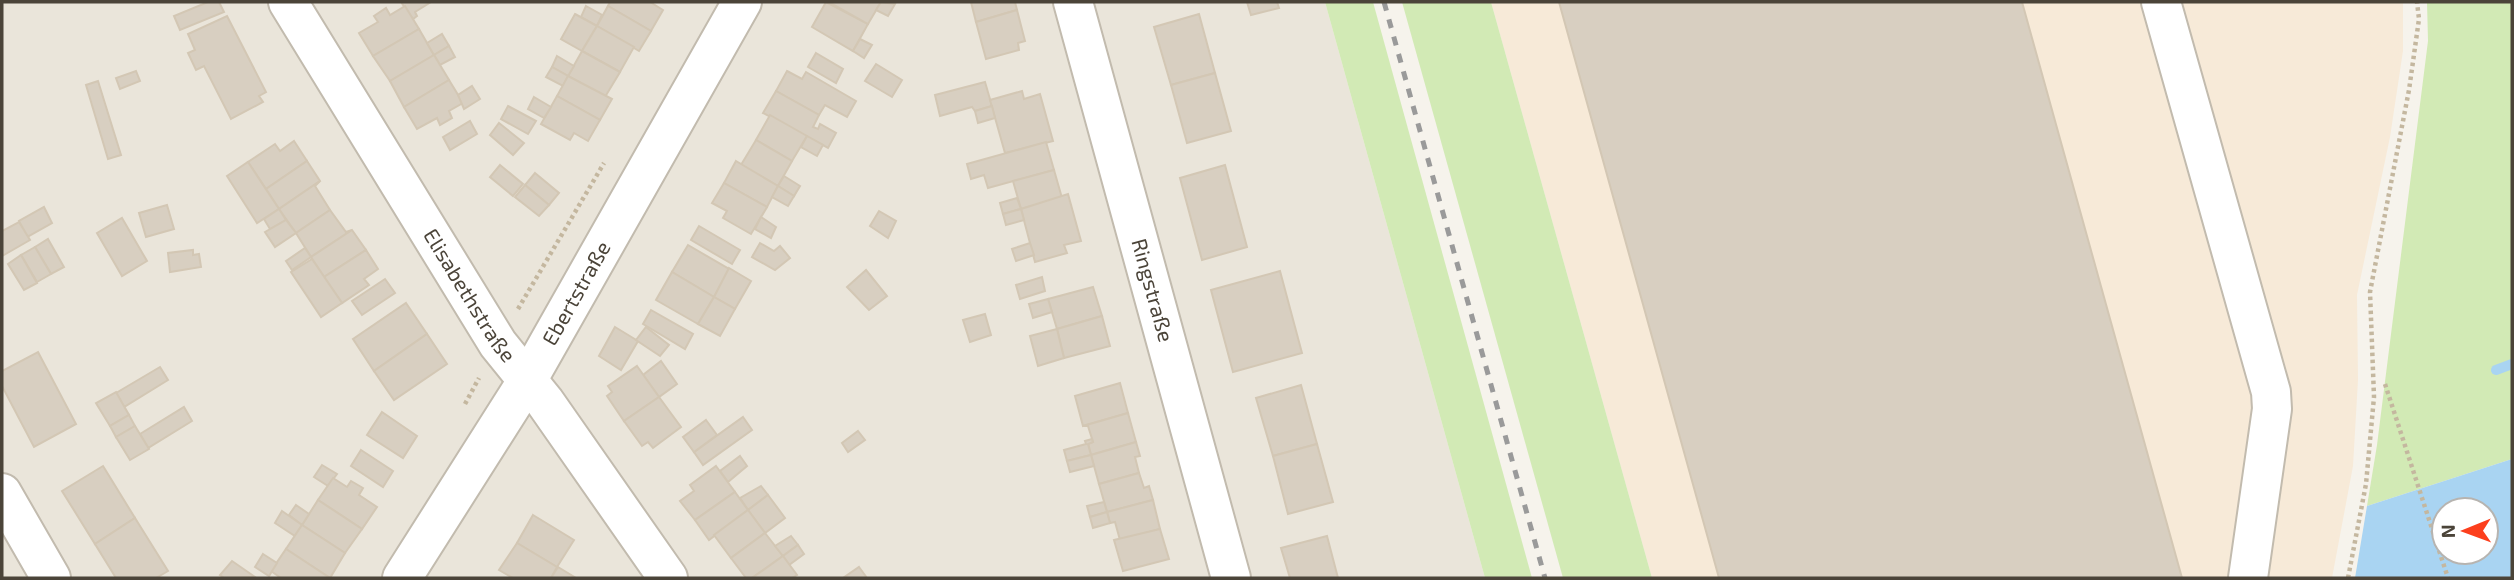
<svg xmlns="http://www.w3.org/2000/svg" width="2514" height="580" viewBox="0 0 2514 580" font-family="'Exo 2',sans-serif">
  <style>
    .residential { fill: #eae5da }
    .commercial { fill: #f7ead8 }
    .green { fill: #d2eab5 }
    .water { fill: #a9d4f2; fill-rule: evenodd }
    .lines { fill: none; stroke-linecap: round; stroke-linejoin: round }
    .stream { stroke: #a9d4f2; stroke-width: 10 }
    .building { fill: #d8cfc1; stroke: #d3c7b4; stroke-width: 2 }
    .minor-casing { stroke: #c2bbae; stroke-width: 42 }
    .path { stroke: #c4b79f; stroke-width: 4.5; stroke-dasharray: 3.5 3.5; stroke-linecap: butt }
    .minor { stroke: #fff; stroke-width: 38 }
    .rail { stroke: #9a9a9a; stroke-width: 5; stroke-dasharray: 9 9; stroke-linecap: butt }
    .labels { text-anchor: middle; stroke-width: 6; stroke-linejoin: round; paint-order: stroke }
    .street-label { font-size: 21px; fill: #4b4439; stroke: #fff }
  </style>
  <rect width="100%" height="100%" fill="#f6f3ec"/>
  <!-- residential -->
  <path class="residential" d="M2 2H1325L1485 578H2Z"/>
  <!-- commercial -->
  <path class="commercial" d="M1491 2H2403V51L2390 137 2357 295 2358 380 2353 466 2332 578H1652Z"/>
  <!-- green -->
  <g class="green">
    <path d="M1325 2H1373L1532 578H1485Z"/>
    <path d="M1402 2H1491L1652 578H1563Z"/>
    <path d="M2427 2H2512V459L2367 506 2377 445 2428 41Z"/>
  </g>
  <!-- water -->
  <path class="water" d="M2512 459V578H2355L2367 506ZM2444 510H2486V552H2444Z"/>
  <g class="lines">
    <!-- stream -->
    <path class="stream" d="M2496 370 2512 364"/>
  </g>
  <!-- building -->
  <g class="building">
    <path d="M208 2H219L224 12 180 30 174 16Z"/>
    <path d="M401 2H431L415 12 417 16 413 19Z"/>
    <path d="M610 2H650L663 10 651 31 608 6Z"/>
    <path d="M826 2 868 24 853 51 812 27Z"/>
    <path d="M829 2H881L868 24Z"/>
    <path d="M881 2 895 4 888 16 876 10Z"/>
    <path d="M971 2H1015L1017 10 976 22Z"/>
    <path d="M1247 2H1277L1279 8 1251 15Z"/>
    <path d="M1559 2H2022L2182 578H1719Z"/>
    <path d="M405 6 419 29 373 56 359 33 378 22 374 16 386 8 390 15Z"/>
    <path d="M586 6 602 15 597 26 581 17Z"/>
    <path d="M608 6 651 31 639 51 597 26Z"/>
    <path d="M1017 10 1025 41 1018 43 1019 50 986 59 976 22Z"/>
    <path d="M575 14 597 26 582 51 561 39Z"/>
    <path d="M1199 14 1215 73 1171 85 1154 27Z"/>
    <path d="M227 16 266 92 259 96 263 102 231 119 204 66 196 70 188 53 195 50 188 34Z"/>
    <path d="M597 26 634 47 620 72 582 51Z"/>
    <path d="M419 29 434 55 390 81 373 56Z"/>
    <path d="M442 34 449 46 434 55 427 43Z"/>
    <path d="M860 39 872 45 864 58 853 51Z"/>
    <path d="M449 46 455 57 440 65 434 55Z"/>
    <path d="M582 51 620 72 605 97 568 76Z"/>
    <path d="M816 53 843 69 836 83 808 67Z"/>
    <path d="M434 55 449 80 404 107 390 81Z"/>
    <path d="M557 56 574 66 568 76 552 67Z"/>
    <path d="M876 64 902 80 892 97 865 81Z"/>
    <path d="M552 67 568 76 563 86 546 77Z"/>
    <path d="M136 71 140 81 120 89 116 78Z"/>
    <path d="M787 71 802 79 806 72 856 101 847 117 825 105 819 115 776 91Z"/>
    <path d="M1215 73 1231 131 1187 143 1171 85Z"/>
    <path d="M568 76 612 99 600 120 557 96Z"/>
    <path d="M449 80 463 103 449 111 452 118 440 125 437 118 417 129 404 107Z"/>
    <path d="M98 81 121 155 108 159 86 85Z"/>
    <path d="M985 82 992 106 975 111 972 107 940 116 935 95Z"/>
    <path d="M472 86 480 99 464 109 458 95Z"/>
    <path d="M776 91 819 115 813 127 818 129 820 124 836 133 828 148 763 113Z"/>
    <path d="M1022 91 1024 99 1040 94 1053 141 1005 153 990 100Z"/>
    <path d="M557 96 600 120 588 141 574 133 570 140 541 124Z"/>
    <path d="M534 97 551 107 544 118 528 109Z"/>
    <path d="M508 106 536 121 528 134 501 119Z"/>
    <path d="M992 106 995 118 978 123 975 111Z"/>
    <path d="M770 115 807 136 792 161 756 140Z"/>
    <path d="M470 121 477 134 450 150 443 137Z"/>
    <path d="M499 123 524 143 513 155 490 135Z"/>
    <path d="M807 136 823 145 817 156 801 147Z"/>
    <path d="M756 140 792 161 778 186 741 165Z"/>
    <path d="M294 141 307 161 266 189 248 162 275 144 280 151Z"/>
    <path d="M1046 142 1054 170 988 188 984 175 971 179 967 164Z"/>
    <path d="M307 161 320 181 279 209 266 189Z"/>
    <path d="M736 161 778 186 767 207 724 183Z"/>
    <path d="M248 162 279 209 257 223 227 176Z"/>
    <path d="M500 165 523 184 513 196 490 177Z"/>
    <path d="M1225 165 1247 247 1202 260 1180 178Z"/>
    <path d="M1054 170 1062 198 1021 209 1013 181Z"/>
    <path d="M535 173 559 193 549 205 525 185Z"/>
    <path d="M784 176 800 186 794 196 778 186Z"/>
    <path d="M320 181 315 186 330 210 296 233 279 209Z"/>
    <path d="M724 183 767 207 751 234 723 218 727 211 712 203Z"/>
    <path d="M525 185 549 205 539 216 515 197Z"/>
    <path d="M778 186 794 196 788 206 772 197Z"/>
    <path d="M1068 194 1081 241 1064 245 1067 253 1035 262 1021 209Z"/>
    <path d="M1017 198 1021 209 1003 214 1000 203Z"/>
    <path d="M167 205 174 229 146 237 139 213Z"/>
    <path d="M44 207 52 223 27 237 19 221Z"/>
    <path d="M279 209 286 220 270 229 264 219Z"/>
    <path d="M1021 209 1024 220 1006 225 1003 214Z"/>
    <path d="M330 210 346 232 352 230 311 257 296 233Z"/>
    <path d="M879 211 896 221 888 238 870 226Z"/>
    <path d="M761 217 776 227 771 238 755 229Z"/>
    <path d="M122 218 147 261 122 276 97 233Z"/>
    <path d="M286 220 296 233 275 247 265 232Z"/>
    <path d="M19 222 30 240 2 256V231Z"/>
    <path d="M699 226 740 250 732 264 691 240Z"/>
    <path d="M352 230 366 250 324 277 311 257Z"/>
    <path d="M48 239 64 267 51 274 35 247Z"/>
    <path d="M760 243 774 251 780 246 790 258 775 270 752 257Z"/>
    <path d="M1030 243 1034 255 1016 261 1012 249Z"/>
    <path d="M688 245 729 269 714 297 672 272Z"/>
    <path d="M35 247 51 274 37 282 21 255Z"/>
    <path d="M305 248 311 257 292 270 286 261Z"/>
    <path d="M193 250V255L199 254 201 267 170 272 168 253Z"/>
    <path d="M366 250 378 269 364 279 369 285 342 303 324 277Z"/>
    <path d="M21 255 37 283 24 290 8 264Z"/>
    <path d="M312 259 342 303 321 317 291 272Z"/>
    <path d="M729 268 751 281 735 309 714 297Z"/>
    <path d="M866 270 887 296 869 310 847 287Z"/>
    <path d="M1280 271 1302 353 1233 372 1211 290Z"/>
    <path d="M672 272 714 297 698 324 656 300Z"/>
    <path d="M1042 277 1045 291 1020 299 1016 285Z"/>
    <path d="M385 279 395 293 362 315 352 301Z"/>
    <path d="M1093 287 1102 316 1057 329 1048 299Z"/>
    <path d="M714 297 735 309 720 336 698 324Z"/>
    <path d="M1048 299 1052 312 1033 318 1029 304Z"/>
    <path d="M406 303 427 334 374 371 353 339Z"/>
    <path d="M651 310 693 334 685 349 643 324Z"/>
    <path d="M985 314 991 335 970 342 963 320Z"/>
    <path d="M1102 316 1110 346 1064 358 1057 329Z"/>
    <path d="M615 327 638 341 621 370 599 356Z"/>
    <path d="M646 327 669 345 660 356 636 340Z"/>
    <path d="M1057 329 1064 358 1038 366 1030 336Z"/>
    <path d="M427 334 447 364 394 400 374 371Z"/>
    <path d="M38 352 76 424 34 447 2 386V371Z"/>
    <path d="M661 361 677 384 659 397 643 375Z"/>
    <path d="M637 366 659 397 624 421 607 396 612 392 608 386Z"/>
    <path d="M160 367 168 380 124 407 116 393Z"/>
    <path d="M1120 383 1128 413 1083 426 1075 396Z"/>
    <path d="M1301 385 1317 444 1273 456 1256 398Z"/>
    <path d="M116 392 129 415 110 426 96 403Z"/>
    <path d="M659 397 681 427 653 448 648 442 642 446 624 421Z"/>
    <path d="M184 407 192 421 148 448 140 434Z"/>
    <path d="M382 412 417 436 403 458 367 435Z"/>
    <path d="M1128 413 1136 442 1091 455 1088 444 1093 442 1088 426H1083Z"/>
    <path d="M129 415 135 426 116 437 110 426Z"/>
    <path d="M743 417 752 430 703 465 694 452Z"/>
    <path d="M706 420 717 435 694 452 683 437Z"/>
    <path d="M135 426 149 449 130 460 116 437Z"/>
    <path d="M858 431 865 440 848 452 842 443Z"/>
    <path d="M1092 439 1093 442 1088 444 1091 455 1067 461 1064 450 1086 444 1085 441Z"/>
    <path d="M1136 442 1140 456 1135 457 1139 473 1099 484 1091 455Z"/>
    <path d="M1317 444 1333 502 1288 514 1273 456Z"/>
    <path d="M361 450 393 471 383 487 351 466Z"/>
    <path d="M1091 455 1094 466 1070 472 1067 461Z"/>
    <path d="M740 456 747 466 728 482 720 471Z"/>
    <path d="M322 465 337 474 328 486 314 477Z"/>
    <path d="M103 466 135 518 95 544 62 491Z"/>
    <path d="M716 466 735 492 695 520 680 501 694 491 690 485Z"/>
    <path d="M1139 473 1144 488 1149 486 1153 500 1107 512 1099 484Z"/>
    <path d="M333 478 347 487 351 481 363 488 359 495 377 507 362 529 318 500Z"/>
    <path d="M761 486 768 495 748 510 740 498Z"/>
    <path d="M735 492 748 510 709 540 695 520Z"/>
    <path d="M768 495 785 518 765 533 748 510Z"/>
    <path d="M318 500 362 529 345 553 302 525Z"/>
    <path d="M1153 500 1160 529 1120 540 1115 522 1110 523 1107 512Z"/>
    <path d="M1104 502 1107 512 1090 517 1087 506Z"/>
    <path d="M296 505 309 514 302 525 289 515Z"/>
    <path d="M748 510 765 533 731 558 714 535Z"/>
    <path d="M282 511 302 525 295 536 275 523Z"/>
    <path d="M1107 512 1110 523 1093 528 1090 517Z"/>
    <path d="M533 515 574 540 557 567 517 543Z"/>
    <path d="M135 518 168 571 156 578H116L95 544Z"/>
    <path d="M302 525 345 553 330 578 286 549Z"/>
    <path d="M1160 529 1169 559 1123 571 1114 540Z"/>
    <path d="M765 533 783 556 752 578H746L731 558Z"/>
    <path d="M791 536 798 545 783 556 775 546Z"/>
    <path d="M1327 536 1338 578H1290L1281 548Z"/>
    <path d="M517 543 557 567 551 578H513L499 570Z"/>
    <path d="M798 545 804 554 789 565 783 556Z"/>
    <path d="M286 549 330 578H281L271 571Z"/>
    <path d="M263 554 277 563 269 576 255 567Z"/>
    <path d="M783 556 797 575 792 578H752Z"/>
    <path d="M232 561 255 577 224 578 220 575Z"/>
    <path d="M558 567 576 578H551Z"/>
    <path d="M859 567 867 578H843Z"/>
  </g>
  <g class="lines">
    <defs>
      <g id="minor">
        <path id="s1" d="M288 2 498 344 545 402 668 578"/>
        <path id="s2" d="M1073 2 1231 578"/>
        <path d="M2161 2 2271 392 2272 409 2248 578"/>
        <path d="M2 493 51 578"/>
        <path id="s3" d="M402 578 527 381 742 2"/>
      </g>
    </defs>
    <!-- minor casing -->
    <use href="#minor" class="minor-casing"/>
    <!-- path -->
    <g class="path">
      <path d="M518 309 604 163"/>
      <path d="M2385 384 2448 578"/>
      <path d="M465 404 479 378"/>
      <path d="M2348 578 2366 484 2374 397 2370 292 2409 90 2419 19 2417 2"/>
    </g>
    <!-- minor -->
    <use href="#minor" class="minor"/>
    <!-- rail -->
    <path class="rail" d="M1384 2 1545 578"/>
  </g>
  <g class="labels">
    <!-- street labels -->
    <g class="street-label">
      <text dy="7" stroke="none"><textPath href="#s2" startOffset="299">Ringstraße</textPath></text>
      <text dy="7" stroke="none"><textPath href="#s3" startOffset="334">Ebertstraße</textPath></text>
      <text dy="7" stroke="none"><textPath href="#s1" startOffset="345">Elisabethstraße</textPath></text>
    </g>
  </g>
  <!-- border -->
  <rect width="2514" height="580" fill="none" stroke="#4b4439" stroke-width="7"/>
  <!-- north arrow -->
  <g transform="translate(2465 531) rotate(269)"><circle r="33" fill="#ffffff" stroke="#b7b4b0" stroke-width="2"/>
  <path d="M0-5L12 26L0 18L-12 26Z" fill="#fc3f1d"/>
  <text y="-10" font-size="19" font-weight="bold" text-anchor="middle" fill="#4b4439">N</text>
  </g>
</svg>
